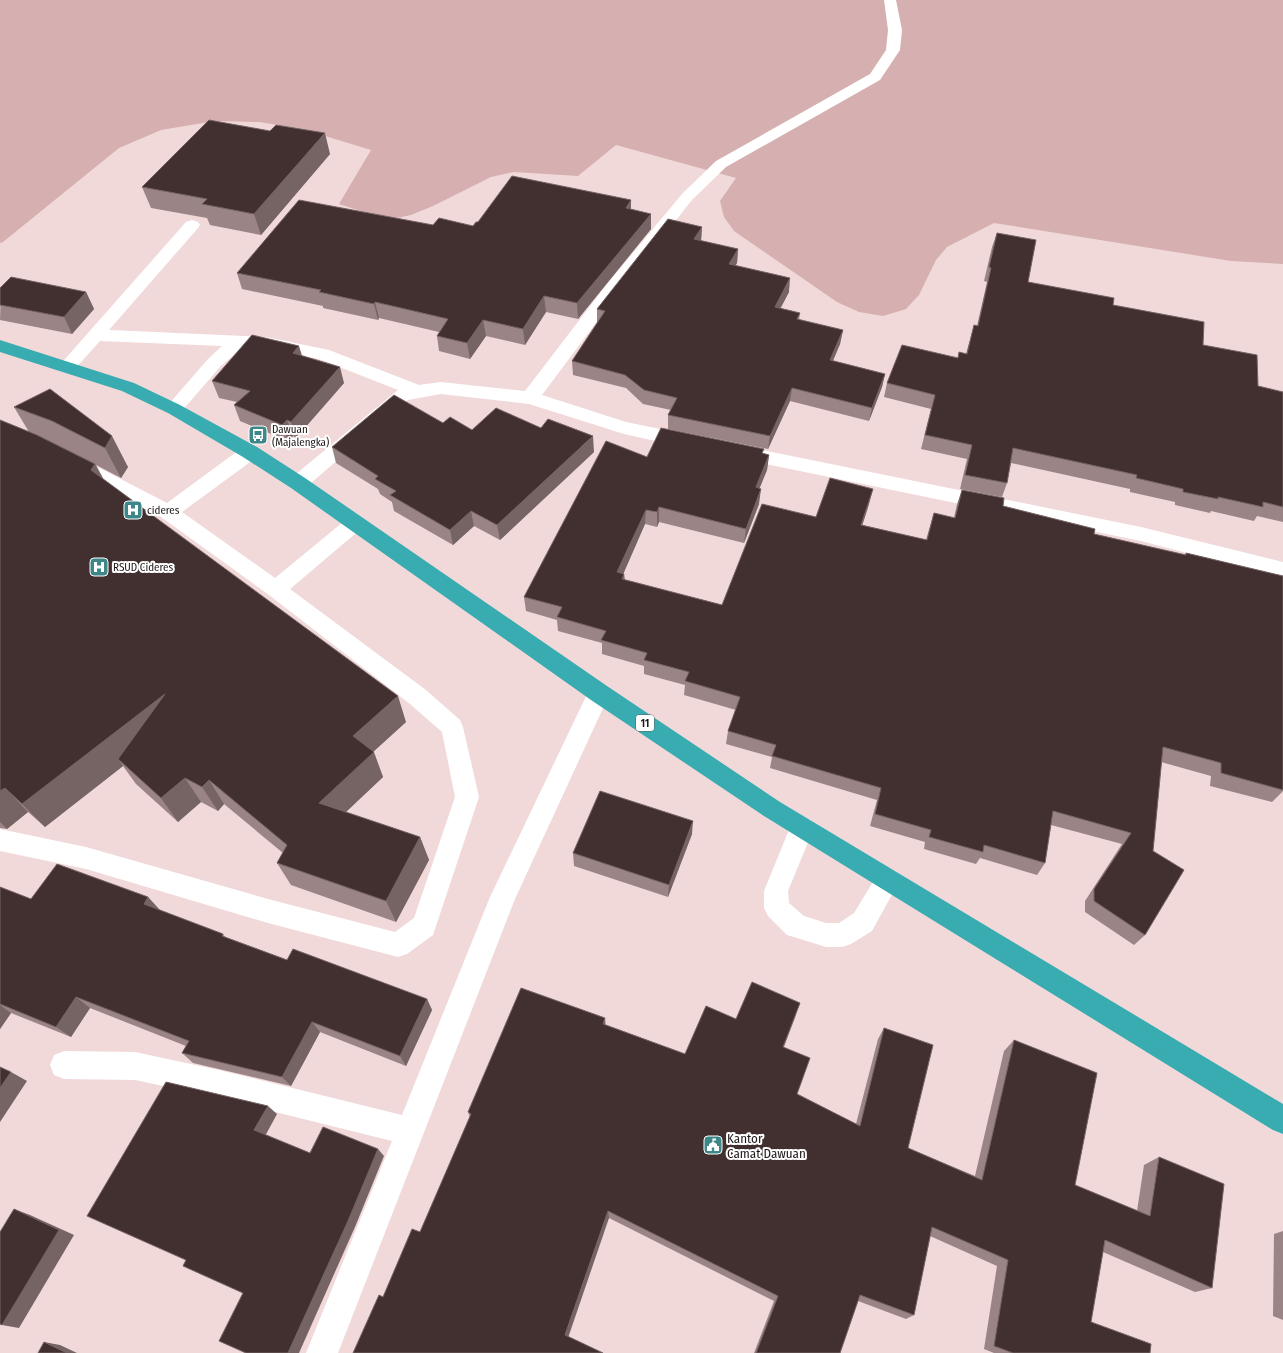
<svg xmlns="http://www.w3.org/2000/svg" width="1283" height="1353" viewBox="0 0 1283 1353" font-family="'Fira Sans Condensed',sans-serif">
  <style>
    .green { fill: #d6afb0 }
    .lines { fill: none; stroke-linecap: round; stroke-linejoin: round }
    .minor { fill: #fff; fill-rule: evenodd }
    .highway { fill: #38acb0; fill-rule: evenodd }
    .wall { fill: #9a8486 }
    .shaded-wall { fill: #766364 }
    .building { fill: #423031; stroke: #766364 }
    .labels { text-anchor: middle; stroke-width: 4; stroke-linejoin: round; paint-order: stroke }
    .shield { fill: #fff; stroke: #625d5d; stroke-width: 1 }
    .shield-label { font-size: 10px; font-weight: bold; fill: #1f1717 }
    .poi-label { font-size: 11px; fill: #1f1717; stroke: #fff; text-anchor: start }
    .near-poi-label { font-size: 13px; fill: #1f1717; stroke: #fff; text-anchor: start }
  </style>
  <rect width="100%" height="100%" fill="#f1d9da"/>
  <!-- green -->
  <path class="green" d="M0 0H1283V264L1231 261 994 223 947 247 936 260 919 295 906 309 883 316 859 312 837 302 734 231 724 217 720 201 736 178 616 145 578 176 514 172 491 177 433 206 411 215 388 220 339 204 371 150 302 129 259 122 215 121 161 130 119 148 3 242 0 243Z"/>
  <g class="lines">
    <!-- minor -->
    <g class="minor">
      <path d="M884 0H896L902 30 900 50 880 80 726 167 692 200 619 292 542 395 626 422 694 436 696 441 694 446 687 448 624 434 529 404 441 394 408 400 305 488 298 490 291 488 288 483 291 478 398 390 319 359 266 349 249 348 236 353 220 367 180 413 174 415 168 413 165 409 168 405 208 359 222 346 100 341 73 371 67 373 61 371 58 367 186 222 192 220 198 222 200 225 198 228 109 330 266 337 329 350 419 385 441 382 525 391 607 284 682 194 716 161 870 74 886 50 888 30Z"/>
      <path d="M250 445 257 447 259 452 257 457 182 512 275 578 348 518 355 516 362 518 365 523 362 528 290 589 426 690 460 720 463 727 479 797 433 935 407 954 398 957 268 923 86 869 0 851V829L86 847 268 899 395 932 414 918 455 797 442 732 410 704 269 595 161 517 70 470 67 465 70 460 77 458 84 460 167 503 243 447Z"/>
      <path d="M738 445 1141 527 1283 562V578L1141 541 731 457 729 452 731 447Z"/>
      <path d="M599 684 607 686 610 693 515 899 338 1353H306L392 1141 219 1098 135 1080 64 1079 54 1075 50 1065 54 1055 64 1051 135 1052 219 1070 402 1115 490 897 591 686Z"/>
      <path d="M802 817 811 820 814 828 788 891 789 903 804 916 826 923H839L854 913 879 872 888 869 897 872 900 880 872 931 851 944 842 947H826L787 935 768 916 764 908V891L793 820Z"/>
    </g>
    <!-- highway -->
    <path class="highway" d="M0 340 134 383 180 405 257 447 305 478 607 686 780 802 1283 1104V1134L1273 1130 764 816 591 700 291 488 243 457 168 413 122 391 0 352Z"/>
  </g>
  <!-- wall -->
  <g class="wall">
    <path d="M270 131 330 154 261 235 210 225 207 218 151 208 142 187Z"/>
    <path d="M631 200V209L651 214V229L578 319 546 312 525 345 486 336 470 359 439 351 437 336 439 332 379 318 378 320 323 308V306L242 289 237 273 433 225 473 226 478 222Z"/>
    <path d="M702 227 701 241 738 249 737 263 735 265 789 292 780 308 800 313 799 320 843 330 840 344 833 361 885 374 882 387 869 421 790 401 768 449 668 429V415L671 410 643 404 626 388 573 375 572 361 597 323V309Z"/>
    <path d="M997 233 1028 282 1113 305 1203 345 1258 386 1283 392V522L1257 516 1254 521 1211 511 1210 513 1175 505V502L1130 492V489L1011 463 1007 483 1002 497 960 489 967 459 921 449 931 409 884 397 887 383 958 358 966 354 974 325 977 326 987 282 984 281 992 247Z"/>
    <path d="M1 288 86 292 94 309 72 334 0 320Z"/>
    <path d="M302 356 344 383 296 438 293 436 288 441 240 421 234 405 237 402 219 398 212 381Z"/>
    <path d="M50 389 128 467 121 478 96 465 104 480 406 722 373 752 383 777 346 812 420 837 429 860 396 922 291 885 277 863 283 853 224 804 218 811 201 802 178 822 136 784 123 766 45 827 28 812 7 829 0 828V420L29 432 14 407Z"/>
    <path d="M443 423 472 430 594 452 500 540 474 526 453 545 394 511 392 502 380 494 378 489 336 463 332 447Z"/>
    <path d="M763 454 769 455 767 470 759 488V504L744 543 659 522 657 527 645 524 623 574H624L625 580 722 605 816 517 869 504 862 525 926 540 934 513 954 518 957 504 962 490 1003 506 1094 534 1185 555 1186 553 1283 576V791L1272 802 1210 786 1211 776 1161 762 1145 935 1134 945 1085 912V901L1122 844 1051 825 1045 863 1037 875 980 858 976 864 924 849 925 842 870 826 877 800 770 768 772 757 726 744 728 731 736 710 684 695 685 685 644 674V666L602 654V643L558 631 557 620 526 611 524 597 647 457Z"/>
    <path d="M692 834 668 897 574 866 573 853Z"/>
    <path d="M0 887 31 899 148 897 159 910 223 934 226 938 287 960 427 999 432 1010 406 1066 320 1032 291 1086 193 1063 182 1053 186 1046 90 1008 71 1037 11 1013 0 1029Z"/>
    <path d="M796 1015 784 1047 797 1094 856 1124 878 1039 884 1028 908 1148 975 1176 1004 1051 1014 1040 1075 1185 1137 1211 1144 1165 1159 1157 1212 1288 1195 1292 1103 1252 1091 1322 1150 1353H994L984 1349 997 1266 930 1236 914 1315 906 1319 858 1301 840 1353H754L774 1301 609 1218 383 1297 420 1232 470 1117 468 1112 606 1025 685 1054 736 1019Z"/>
    <path d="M1283 1231V1320L1273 1316 1274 1234Z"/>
  </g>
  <!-- shaded-wall -->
  <g class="shaded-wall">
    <path d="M325 133 330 154 261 235 254 214Z"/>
    <path d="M631 200V216L626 208Z"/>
    <path d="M651 214V229L578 319 577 303Z"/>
    <path d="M702 227 701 241 694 239Z"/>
    <path d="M738 249 737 263 728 278 729 264Z"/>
    <path d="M790 278 789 292 774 321 775 307Z"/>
    <path d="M86 292 94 309 72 334 64 317Z"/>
    <path d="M544 296 546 312 525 345 523 329Z"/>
    <path d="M375 302 379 318 378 320 374 304Z"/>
    <path d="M483 320 486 336 470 359 467 343Z"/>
    <path d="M843 330 840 344 827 374 830 360Z"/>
    <path d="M299 346 304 362 293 353Z"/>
    <path d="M340 367 344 383 296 438 291 422Z"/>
    <path d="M885 374 882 387 869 421 872 408Z"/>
    <path d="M792 388 790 401 768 449 770 436Z"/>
    <path d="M287 420 293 436 288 441 282 425Z"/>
    <path d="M112 436 128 467 121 478 105 448Z"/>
    <path d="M593 436 594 452 500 540 497 525Z"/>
    <path d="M769 455 767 470 754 502 756 487Z"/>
    <path d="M95 464 111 493 91 470Z"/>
    <path d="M761 489 759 504 744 543 746 529Z"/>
    <path d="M873 489 869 504 858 539 861 525Z"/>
    <path d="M659 507V522L657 527V512Z"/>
    <path d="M646 510 645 524 618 586 617 572Z"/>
    <path d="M471 511 474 526 453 545 450 530Z"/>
    <path d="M624 574 625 588 622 579Z"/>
    <path d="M165 694 118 759 123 766 45 827 22 804Z"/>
    <path d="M398 696 406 722 363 761 353 736Z"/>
    <path d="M374 752 383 777 331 826 319 803Z"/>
    <path d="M185 778 201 802 178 822 161 798Z"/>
    <path d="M209 780 224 804 218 811 202 787Z"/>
    <path d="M5 788 28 812 7 829 0 822V791Z"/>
    <path d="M693 821 692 834 668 897 669 885Z"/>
    <path d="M420 837 429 860 396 922 386 901Z"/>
    <path d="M148 897 160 910 155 917 144 904Z"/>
    <path d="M76 997 90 1008 71 1037 56 1027Z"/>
    <path d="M427 999 432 1010 406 1066 400 1056Z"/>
    <path d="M0 1005 11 1013 0 1029Z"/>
    <path d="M605 1018 606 1030 603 1024Z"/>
    <path d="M312 1022 320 1032 291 1086 282 1077Z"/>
    <path d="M11 1072 27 1081 0 1122V1088Z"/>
    <path d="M268 1106 277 1114 264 1138 254 1130Z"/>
    <path d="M378 1149 384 1156 355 1227 299 1353H288Z"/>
    <path d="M14 1209 30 1215 74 1235 19 1328 2 1325Z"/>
    <path d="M608 1211 609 1218 568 1338 565 1335Z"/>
    <path d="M44 1342 60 1345 77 1353H67Z"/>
  </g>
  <!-- building -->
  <g class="building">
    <path d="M209 120 270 131 276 125 325 133 254 214 202 204 207 199 142 187Z"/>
    <path d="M512 176 631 200 626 208 651 214 577 303 544 296 523 329 483 320 467 343 437 336 448 319 375 302 374 304 319 292 321 290 237 273 299 200 433 225 439 218 473 226 476 222H478Z"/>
    <path d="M668 219 702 227 694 239 738 249 729 264 790 278 775 307 800 313 797 319 843 330 830 360 885 374 872 408 792 388 770 436 668 415 677 398 644 390 625 375 572 361 605 311 597 309Z"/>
    <path d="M997 233 1036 240 1028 282 1114 298 1113 305 1204 322 1203 345 1257 355 1258 386 1283 392V507L1263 502V507L1218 497V499L1183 492V489L1136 478 1137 475 1013 448 1007 483 965 475 972 445 925 435 935 395 887 383 902 345 958 358 959 352 967 354 974 325 978 326 991 268 989 267Z"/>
    <path d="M11 277 86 292 64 317 0 305V288Z"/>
    <path d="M252 335 299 346 293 353 340 367 291 422 287 420 282 425 234 405 250 391 212 381Z"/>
    <path d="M50 389 112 436 105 448 52 421 14 407Z"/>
    <path d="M394 395 443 423 450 417 472 430 496 408 541 428 548 419 593 436 497 525 471 511 450 530 390 495 396 491 375 479 378 476 332 447Z"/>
    <path d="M0 420 37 435 95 464 91 470 398 696 353 736 374 752 319 803 420 837 386 901 277 863 287 845 209 780 202 787 185 778 161 798 118 759 165 694 22 804 5 788 0 791Z"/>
    <path d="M661 428 764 449 762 453 769 455 756 487 761 489 746 529 659 507 657 512 646 510 617 572 624 574 622 579 722 605 762 504 816 517 830 478 873 489 861 525 927 540 934 513 955 518 962 490 1004 498 1003 506 1095 529 1094 534 1186 555V553L1283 576V790L1221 773V763L1163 747 1153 851 1184 870 1145 935 1094 901V889L1131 833 1053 811 1045 863 984 845 983 852 929 837 931 830 875 814 881 788 772 756 776 745 728 731 740 697 685 681 689 672 644 660 647 653 601 640 606 631 557 617 562 607 524 597 606 441 647 457Z"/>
    <path d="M600 791 693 821 669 885 573 853Z"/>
    <path d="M57 864 148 897 144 904 223 934 222 936 287 960 293 949 427 999 400 1056 312 1022 282 1077 182 1053 189 1041 76 997 56 1027 0 1004V887L31 899Z"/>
    <path d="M752 982 800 1003 783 1047 810 1058 797 1094 860 1126 884 1028 933 1045 908 1148 982 1180 1014 1040 1097 1073 1075 1185 1150 1216 1159 1157 1224 1184 1212 1288 1105 1240 1091 1322 1151 1344 1150 1353H1013L994 1346 1008 1260 932 1227 914 1315 860 1295 840 1353H756L778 1296 608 1211 565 1335 603 1353H353L379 1295 383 1297 412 1229 420 1232 471 1114 468 1112 521 988 605 1018 603 1024 685 1054 706 1006 736 1019Z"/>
    <path d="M0 1067 11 1072 0 1088Z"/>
    <path d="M166 1082 268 1106 254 1130 310 1153 323 1127 378 1149 348 1221 288 1353H246L219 1341 243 1293 183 1266 186 1260 87 1216Z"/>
    <path d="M14 1209 59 1230 2 1325 0 1324V1232Z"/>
    <path d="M44 1342 67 1353H38Z"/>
  </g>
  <!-- icons -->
  <defs>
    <symbol id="bus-square" viewBox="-11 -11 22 22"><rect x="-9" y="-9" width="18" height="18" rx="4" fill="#3e8789" stroke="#fff"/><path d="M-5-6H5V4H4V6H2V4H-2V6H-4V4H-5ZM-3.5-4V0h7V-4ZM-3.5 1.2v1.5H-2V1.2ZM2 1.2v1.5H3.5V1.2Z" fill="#fff"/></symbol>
    <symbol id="hospital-square" viewBox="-11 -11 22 22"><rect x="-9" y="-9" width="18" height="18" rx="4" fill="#3e8789" stroke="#fff"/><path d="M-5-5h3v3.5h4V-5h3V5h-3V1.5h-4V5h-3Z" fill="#fff"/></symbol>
    <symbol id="civic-square" viewBox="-11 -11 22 22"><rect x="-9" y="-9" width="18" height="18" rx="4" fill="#3e8789" stroke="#fff"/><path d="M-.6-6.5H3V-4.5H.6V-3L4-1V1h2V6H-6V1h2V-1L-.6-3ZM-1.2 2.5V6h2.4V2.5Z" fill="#fff"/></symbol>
  </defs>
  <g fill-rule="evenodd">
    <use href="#bus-square" x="247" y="424" width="22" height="22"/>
    <use href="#hospital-square" x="122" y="499" width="22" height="22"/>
    <use href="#hospital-square" x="88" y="556" width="22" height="22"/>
    <use href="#civic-square" x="702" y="1134" width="22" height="22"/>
  </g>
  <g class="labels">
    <!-- shield labels -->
    <rect class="shield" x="636" y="715" width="18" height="16" rx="3"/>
    <g class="shield-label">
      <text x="645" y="727">11</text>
    </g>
    <!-- poi labels -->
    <g class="poi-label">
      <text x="272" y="433">Dawuan<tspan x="272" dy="13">(Majalengka)</tspan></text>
      <text x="147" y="514">cideres</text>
      <text x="113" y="571">RSUD Cideres</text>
    </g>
    <!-- near-poi labels -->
    <g class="near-poi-label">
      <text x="727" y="1143">Kantor<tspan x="727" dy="15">Camat Dawuan</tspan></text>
    </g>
  </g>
</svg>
